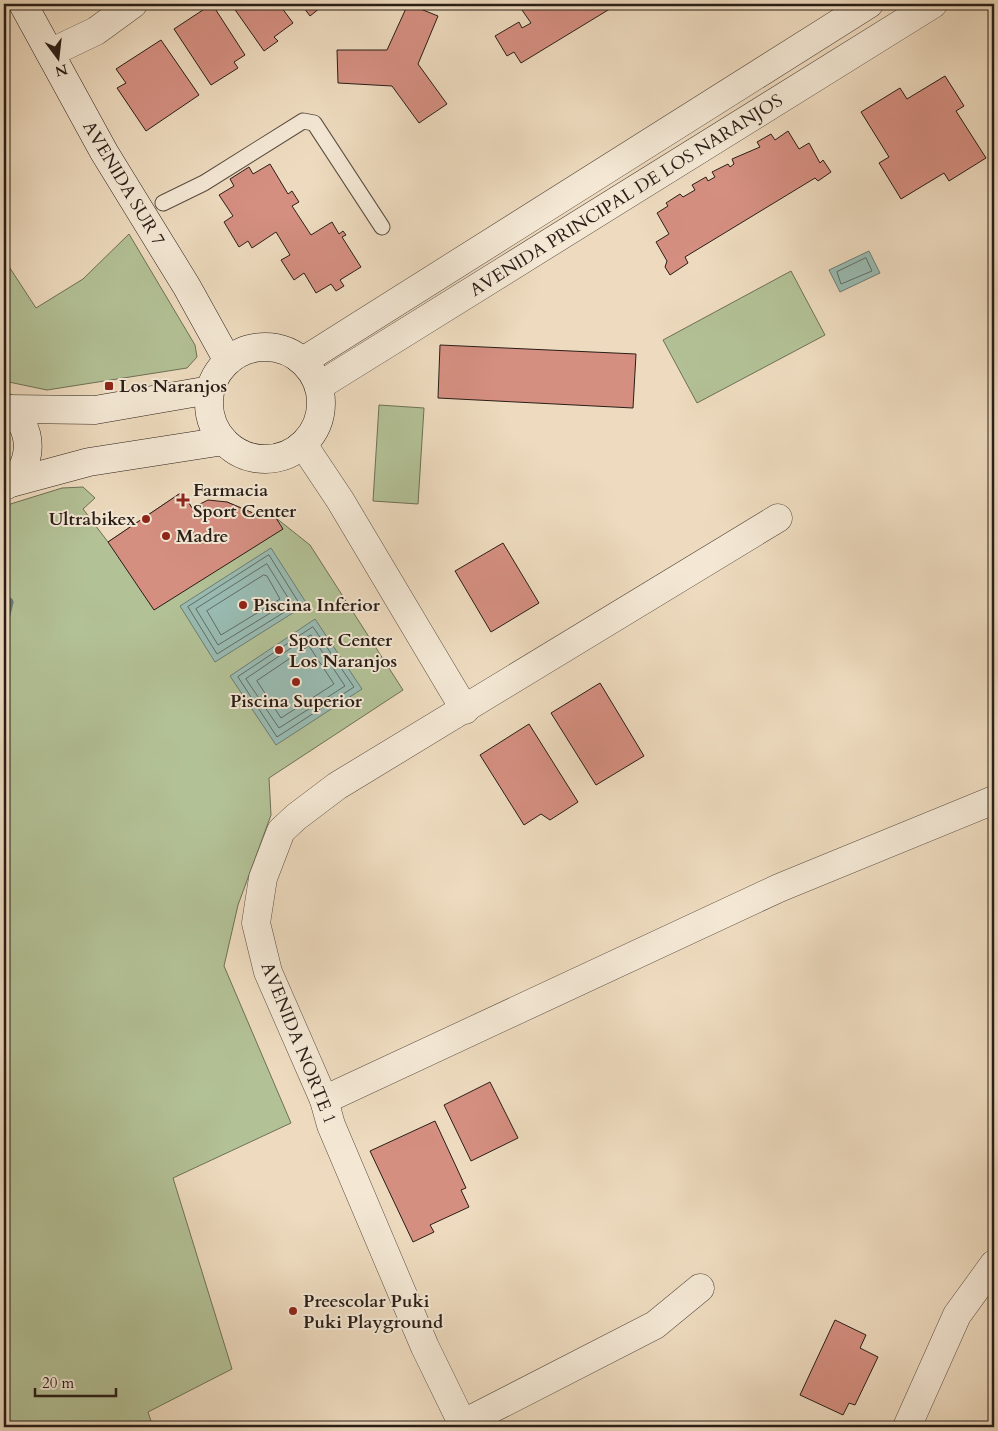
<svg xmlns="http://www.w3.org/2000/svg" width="998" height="1431" viewBox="0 0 998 1431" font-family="Cardo,serif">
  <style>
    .green { fill: #b3c196; stroke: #6e7056 }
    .water { fill: #99bbb2; stroke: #6c7c74 }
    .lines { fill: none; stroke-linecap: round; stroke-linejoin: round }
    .shore { stroke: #616c64; stroke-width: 1 }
    .stream { stroke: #6c7c74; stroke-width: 9 }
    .building { fill: #d58f81; stroke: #291e17 }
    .lane-casing { stroke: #5a4d41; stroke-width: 17 }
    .street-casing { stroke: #5a4d41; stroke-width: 29 }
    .secondary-casing { stroke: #291e17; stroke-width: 29 }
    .lane { stroke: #f4e8d5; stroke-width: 15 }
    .street { stroke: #f4e8d5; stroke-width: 28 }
    .secondary { stroke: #f4e8d5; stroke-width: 28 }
    .poi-dot { fill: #8f2418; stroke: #f4e8d5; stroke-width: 2 }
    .labels { text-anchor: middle; stroke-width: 4; stroke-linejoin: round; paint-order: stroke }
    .street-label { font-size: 18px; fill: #291e17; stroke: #f4e8d5 }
    .poi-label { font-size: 18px; font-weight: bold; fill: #291e17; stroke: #f4e8d5; text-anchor: start }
  </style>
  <rect width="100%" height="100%" fill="#eedbbf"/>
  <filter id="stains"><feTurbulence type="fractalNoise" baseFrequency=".004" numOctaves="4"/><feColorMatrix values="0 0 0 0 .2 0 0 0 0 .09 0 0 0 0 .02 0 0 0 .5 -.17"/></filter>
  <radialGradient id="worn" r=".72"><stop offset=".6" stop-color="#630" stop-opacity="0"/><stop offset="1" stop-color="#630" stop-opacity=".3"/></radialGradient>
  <!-- green -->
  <g class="green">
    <path d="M129 234 195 345 197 357 187 368 47 390 4 381V259L36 308 83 279Z"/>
    <path d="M791 271 825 335 697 403 663 340Z"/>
    <path d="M379 405 424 408 418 504 373 501Z"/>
    <path d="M83 487 95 498 83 509 108 542 182 492 192 508 227 502 253 513 276 518 310 545 403 690 269 778 271 815 238 905 224 966 291 1123 173 1178 232 1369 148 1412 153 1427H4V506L62 488Z"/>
  </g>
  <!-- water -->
  <g class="water">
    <path d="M869 251 880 273 840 292 829 270Z"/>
    <path d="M271 548 307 604 215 662 180 606Z"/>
    <path d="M315 619 362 689 276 745 230 676Z"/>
  </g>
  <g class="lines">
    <!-- shore -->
    <g class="shore">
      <path d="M866 258 872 271 841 284 837 272Z"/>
      <path d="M269 555 299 603 217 654 188 607Z"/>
      <path d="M267 564 290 601 218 645 196 609Z"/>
      <path d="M264 575 267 576 280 599 221 635 207 611Z"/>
      <path d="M313 627 354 687 277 737 238 677Z"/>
      <path d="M311 635 345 686 279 728 246 679Z"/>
      <path d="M309 646 334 684 281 718 257 681Z"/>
    </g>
    <!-- stream -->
    <path class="stream" d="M4 623 9 602"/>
  </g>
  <!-- building -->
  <g class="building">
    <path d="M212 4 245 55 234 62 238 68 211 85 174 29Z"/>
    <path d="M231 4H279L293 23 274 37 278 41 264 51Z"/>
    <path d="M301 4H325L310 16Z"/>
    <path d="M408 4 438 16 418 64 447 104 419 123 392 86 338 83 337 50H387Z"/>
    <path d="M532 4H611L613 7 521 63 514 52 507 56 495 36 519 22 522 28 531 23 522 10Z"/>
    <path d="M161 40 199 95 146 131 117 88 126 83 116 69Z"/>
    <path d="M945 76 964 106 956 111 986 158 949 181 944 173 901 199 879 163 889 157 861 112 900 88 907 99Z"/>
    <path d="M788 131 799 149 809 143 820 163 823 160 831 172 818 181 815 178 685 257 688 263 670 275 665 267 667 261 656 242 669 234 657 213 668 206 666 203 680 194 683 197 695 190 692 185 706 177 708 181 715 177 712 172 728 164 730 167 734 164 732 159 760 147 757 142 771 134 775 140Z"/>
    <path d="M270 164 288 194 292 191 299 202 292 206 311 235 332 222 339 234 343 231 346 235 342 237 361 267 340 280 344 286 336 291 331 284 316 293 304 273 294 280 281 260 290 255 276 232 252 248 248 241 239 247 224 222 233 216 219 195 234 186 230 179 249 167 253 174Z"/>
    <path d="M440 345 636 354 633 408 438 398Z"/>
    <path d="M182 492 192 508 208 500 227 502 253 513 276 518 283 529 154 610 108 542Z"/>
    <path d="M503 543 539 603 491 632 455 571Z"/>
    <path d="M600 683 644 756 596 785 551 713Z"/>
    <path d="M529 724 578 802 550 820 541 814 524 825 480 755Z"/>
    <path d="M490 1082 518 1138 471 1161 444 1105Z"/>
    <path d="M435 1121 466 1188 461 1190 469 1207 430 1225 434 1232 413 1242 370 1151Z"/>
    <path d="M835 1320 866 1335 860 1348 878 1357 855 1405 849 1403 843 1415 800 1395Z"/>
  </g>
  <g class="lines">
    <defs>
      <path id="lane" d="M163 203 204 183 303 121 314 123 382 227"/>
      <g id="street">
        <path d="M50 53 96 31 133 4"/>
        <path d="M303 361 869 4"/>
        <path d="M319 386 933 4"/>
        <path d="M304 446 340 500 465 710"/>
        <path d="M324 1100 779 888 994 800"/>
        <path d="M462 1424 655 1325 700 1288"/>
        <path d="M464 1427 425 1347 331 1125 324 1100 268 972 256 923 263 878 281 831 296 817 337 786 778 518"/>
        <path d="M907 1427 957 1315 994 1264"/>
      </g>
      <g id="secondary">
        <path d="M23 4 104 152 187 287 228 361"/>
        <circle cx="265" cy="403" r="56"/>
        <path d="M4 407C36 423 35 469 5 486"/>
        <path d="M7 409 95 410 210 390"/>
        <path d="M11 483 89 462 224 441"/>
      </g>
    </defs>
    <!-- lane casing -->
    <use href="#lane" class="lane-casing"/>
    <!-- street casing -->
    <use href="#street" class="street-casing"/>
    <!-- secondary casing -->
    <use href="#secondary" class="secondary-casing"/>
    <!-- lane -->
    <use href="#lane" class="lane"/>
    <!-- street -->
    <use href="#street" class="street"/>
    <!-- secondary -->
    <use href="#secondary" class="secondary"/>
  </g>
  <!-- markers -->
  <g class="poi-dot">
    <rect x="104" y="381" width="10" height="10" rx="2.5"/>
    <path d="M180.5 492.5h5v5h5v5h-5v5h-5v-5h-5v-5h5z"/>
    <circle cx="146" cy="519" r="5"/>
    <circle cx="166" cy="536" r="5"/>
    <circle cx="243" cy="605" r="5"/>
    <circle cx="279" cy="650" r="5"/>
    <circle cx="296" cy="682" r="5"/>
    <circle cx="293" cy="1311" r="5"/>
  </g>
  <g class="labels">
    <!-- street labels -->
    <g class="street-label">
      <text transform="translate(124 183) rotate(59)" y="6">AVENIDA SUR 7</text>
      <text transform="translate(626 195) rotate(-32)" y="6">AVENIDA PRINCIPAL DE LOS NARANJOS</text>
      <text transform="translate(299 1043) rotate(68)" y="6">AVENIDA NORTE 1</text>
    </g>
    <!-- poi labels -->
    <g class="poi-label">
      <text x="119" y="392">Los Naranjos</text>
      <text x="193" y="496">Farmacia<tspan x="193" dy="21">Sport Center</tspan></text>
      <text x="136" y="525" text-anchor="end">Ultrabikex</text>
      <text x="176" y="542">Madre</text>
      <text x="253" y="611">Piscina Inferior</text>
      <text x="289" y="646">Sport Center<tspan x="289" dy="21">Los Naranjos</tspan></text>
      <text x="296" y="707" text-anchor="middle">Piscina Superior</text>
      <text x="303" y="1307">Preescolar Puki<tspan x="303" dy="21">Puki Playground</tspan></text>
    </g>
  </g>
  <!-- margin -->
  <rect width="998" height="1431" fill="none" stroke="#eedbbf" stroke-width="20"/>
  <rect x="5" y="5" width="988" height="1421" fill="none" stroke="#291e17" stroke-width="2.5"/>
  <rect x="10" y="10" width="978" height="1411" fill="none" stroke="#291e17"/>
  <!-- north arrow -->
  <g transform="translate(58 58) rotate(165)" stroke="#f4e8d5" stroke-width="4" paint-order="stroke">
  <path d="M0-4L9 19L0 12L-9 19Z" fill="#291e17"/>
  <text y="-8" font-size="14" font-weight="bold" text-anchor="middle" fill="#291e17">N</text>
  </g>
  <!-- scale -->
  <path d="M35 1388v8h81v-8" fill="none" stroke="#291e17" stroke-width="2.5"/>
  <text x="42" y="1388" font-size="15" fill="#291e17" stroke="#f4e8d5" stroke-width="4" paint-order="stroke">20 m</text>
  <rect width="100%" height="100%" filter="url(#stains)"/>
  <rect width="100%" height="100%" fill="url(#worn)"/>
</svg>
